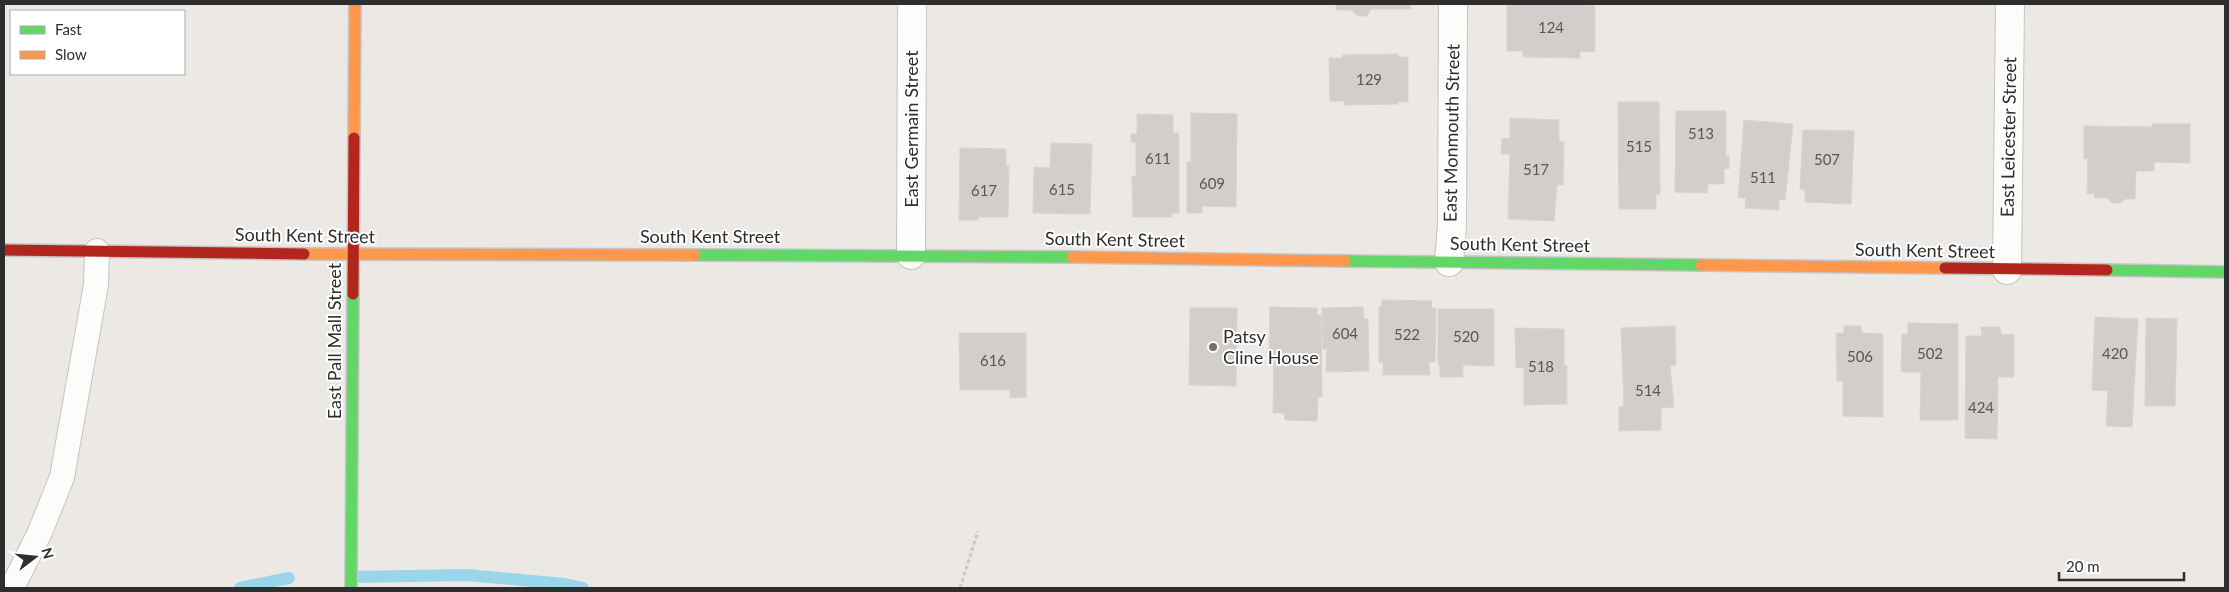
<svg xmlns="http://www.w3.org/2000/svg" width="2229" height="592" viewBox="0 0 2229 592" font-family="Lato,sans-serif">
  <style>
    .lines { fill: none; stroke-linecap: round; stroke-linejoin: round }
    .stream { stroke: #99d6ec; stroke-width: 12 }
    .building { fill: #d1cecb; stroke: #d7d4d0 }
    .lane-casing { stroke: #c5c4c5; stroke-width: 26 }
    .street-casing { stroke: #c5c4c5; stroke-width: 30 }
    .fast-casing { stroke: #c5c4c5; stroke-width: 14 }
    .slow-casing { stroke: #c5c4c5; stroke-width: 14 }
    .jam-casing { stroke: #c5c4c5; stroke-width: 14 }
    .path { stroke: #c9c9c8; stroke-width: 3; stroke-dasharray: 4 2.5; stroke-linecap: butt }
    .lane { stroke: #fcfcfb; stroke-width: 24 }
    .street { stroke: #fcfcfb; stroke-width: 28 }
    .fast { stroke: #63d668; stroke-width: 11 }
    .slow { stroke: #ff974d; stroke-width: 11 }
    .jam { stroke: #b3261e; stroke-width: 11 }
    .poi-dot { fill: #706f6e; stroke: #fff; stroke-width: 2 }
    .labels { text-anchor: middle; stroke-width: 4; stroke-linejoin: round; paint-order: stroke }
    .number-label { font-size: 15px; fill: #585857 }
    .street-label { font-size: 18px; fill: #2e2e2e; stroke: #fff }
    .poi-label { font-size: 18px; fill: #2e2e2e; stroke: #fff; text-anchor: start }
  </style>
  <rect width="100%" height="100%" fill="#ece8e4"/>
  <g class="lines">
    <!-- stream -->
    <g class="stream">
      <path d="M351 577 467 575 565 584 583 588"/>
      <path d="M240 588 289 578"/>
    </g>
  </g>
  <!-- building -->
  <g class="building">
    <path d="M1336 4H1415V5H1410L1411 9H1371L1367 16H1358L1351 10H1336Z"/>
    <path d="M1507 4 1595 5V52L1580 51V58L1523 57V51H1507Z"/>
    <path d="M1398 54V57H1408V102H1398V104L1344 105V101H1330L1329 58H1343V55Z"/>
    <path d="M1618 102H1659L1660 194H1656V209H1619Z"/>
    <path d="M1676 111H1726V156H1729V169L1724 168V184H1708L1707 193 1675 192Z"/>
    <path d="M1191 113 1237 114 1236 207 1202 206V213H1187V162H1191Z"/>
    <path d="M1137 114 1173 115V133H1179V213H1172V217H1133L1132 176H1136V142H1131V134H1137Z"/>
    <path d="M1510 118 1559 120V142H1564L1563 185H1557L1554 221 1508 219 1510 154H1501L1502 138 1510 139Z"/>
    <path d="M1744 120 1793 124 1785 200 1779 199V210L1745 208 1746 198H1738Z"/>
    <path d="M2152 124H2190V163L2154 162V171H2136L2135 199H2126L2120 203H2112L2108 198H2094L2095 194H2087L2088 159H2084V126L2152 127Z"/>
    <path d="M1803 130 1854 131 1851 204 1805 202V190L1800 189Z"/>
    <path d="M1051 143 1092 144 1090 214 1033 213 1034 167 1050 168Z"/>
    <path d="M960 148 1006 149V166L1009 165 1008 217H978V220H959Z"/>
    <path d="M1382 300 1432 301 1431 308H1436L1435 362H1429L1430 375H1383V362L1379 363V307H1381Z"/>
    <path d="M1270 307 1317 308V315H1321L1322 397H1318L1317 421 1285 420 1284 413H1273L1274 355 1269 354Z"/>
    <path d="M1363 307 1364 319H1368L1369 371 1326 372 1327 349H1323L1322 308Z"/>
    <path d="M1190 308H1237L1236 386 1189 385Z"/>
    <path d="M1438 309H1494V366L1463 365V377H1440V365H1438Z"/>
    <path d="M2095 317 2138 319 2132 427 2106 426 2108 391 2092 390Z"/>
    <path d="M2146 318 2177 319 2175 406H2145Z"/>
    <path d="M1908 323 1958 324V420H1920L1921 372H1901L1902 334H1908Z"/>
    <path d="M1675 326 1676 365 1670 366 1674 407 1661 408V430L1619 431V407L1624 406 1621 328Z"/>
    <path d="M1844 326H1861L1862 333 1883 334V417L1843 416V381H1837L1836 333H1844Z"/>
    <path d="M1981 327H2000L2001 334 2014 335V377H1998L1997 439 1965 438 1966 336H1982Z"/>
    <path d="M1515 328 1564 329V366L1567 365V404L1524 405V368H1516Z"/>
    <path d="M959 333H1026V397L1010 398V390H960Z"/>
  </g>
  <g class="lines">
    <defs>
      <path id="lane" d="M12 588 40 532 62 477 96 285 97 251"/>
      <g id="street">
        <path d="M911 255 912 4"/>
        <path d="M1449 262 1452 225 1453 4"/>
        <path d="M2007 270 2010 4"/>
      </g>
      <g id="fast">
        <path d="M695 255 1072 257"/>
        <path d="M1345 261 1701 265"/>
        <path d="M2107 270 2225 272"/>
        <path d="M351 588 353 294"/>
      </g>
      <g id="slow">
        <path d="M354 138 355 4"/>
        <path d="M304 254 695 255"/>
        <path d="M1072 257 1345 261"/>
        <path d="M1701 265 1945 268"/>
      </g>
      <g id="jam">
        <path d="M4 250 304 254"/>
        <path d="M1945 268 2107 270"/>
        <path d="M353 294 354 138"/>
      </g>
    </defs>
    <!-- lane casing -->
    <use href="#lane" class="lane-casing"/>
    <!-- street casing -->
    <use href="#street" class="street-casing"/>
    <!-- fast casing -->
    <use href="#fast" class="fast-casing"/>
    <!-- slow casing -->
    <use href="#slow" class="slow-casing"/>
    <!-- jam casing -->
    <use href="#jam" class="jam-casing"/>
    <!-- path -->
    <path class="path" d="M960 588 978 531"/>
    <!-- lane -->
    <use href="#lane" class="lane"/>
    <!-- street -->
    <use href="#street" class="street"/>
    <!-- fast -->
    <use href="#fast" class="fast"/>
    <!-- slow -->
    <use href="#slow" class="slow"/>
    <!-- jam -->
    <use href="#jam" class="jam"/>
  </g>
  <!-- markers -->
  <circle class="poi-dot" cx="1213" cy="347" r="5"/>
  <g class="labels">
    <!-- number labels -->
    <g class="number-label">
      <text x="1551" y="33">124</text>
      <text x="1369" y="85">129</text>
      <text x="1701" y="139">513</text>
      <text x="1639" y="152">515</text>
      <text x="1158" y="164">611</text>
      <text x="1827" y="165">507</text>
      <text x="1536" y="175">517</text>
      <text x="1763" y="183">511</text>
      <text x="1212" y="189">609</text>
      <text x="1062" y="195">615</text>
      <text x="984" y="196">617</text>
      <text x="1345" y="339">604</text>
      <text x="1407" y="340">522</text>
      <text x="1466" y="342">520</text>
      <text x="1930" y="359">502</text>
      <text x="2115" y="359">420</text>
      <text x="1860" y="362">506</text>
      <text x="993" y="366">616</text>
      <text x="1541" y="372">518</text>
      <text x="1648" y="396">514</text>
      <text x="1981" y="413">424</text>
    </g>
    <!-- street labels -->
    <g class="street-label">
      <text transform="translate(912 129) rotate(-90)" y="6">East Germain Street</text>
      <text transform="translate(1452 133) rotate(-89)" y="6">East Monmouth Street</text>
      <text transform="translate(2009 137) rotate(-89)" y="6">East Leicester Street</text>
      <text transform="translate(305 236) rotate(1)" y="6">South Kent Street</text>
      <text x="710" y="243">South Kent Street</text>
      <text transform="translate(1115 240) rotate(1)" y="6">South Kent Street</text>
      <text transform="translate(1520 245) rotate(1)" y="6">South Kent Street</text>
      <text transform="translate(1925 251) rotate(1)" y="6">South Kent Street</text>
      <text transform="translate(335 341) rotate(-90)" y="6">East Pall Mall Street</text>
    </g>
    <!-- poi labels -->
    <g class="poi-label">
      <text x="1223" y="343">Patsy<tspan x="1223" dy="21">Cline House</tspan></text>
    </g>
  </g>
  <!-- border -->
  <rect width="2229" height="592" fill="none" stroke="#2e2e2e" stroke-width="10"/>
  <!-- legend -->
  <rect x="10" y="10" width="175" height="65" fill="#ffffff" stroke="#ababab"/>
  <rect x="20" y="26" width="25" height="8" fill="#63d668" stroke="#ababab"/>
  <text x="55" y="35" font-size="15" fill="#2e2e2e">Fast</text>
  <rect x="20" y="51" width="25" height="8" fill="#ff974d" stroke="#ababab"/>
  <text x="55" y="60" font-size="15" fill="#2e2e2e">Slow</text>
  <!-- north arrow -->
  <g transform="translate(35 557) rotate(74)" stroke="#ffffff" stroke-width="4" paint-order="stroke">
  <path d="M0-4L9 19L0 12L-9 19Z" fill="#2e2e2e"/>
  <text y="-8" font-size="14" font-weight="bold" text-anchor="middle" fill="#2e2e2e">N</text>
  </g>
  <!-- scale -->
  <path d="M2059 572v8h125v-8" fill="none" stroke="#2e2e2e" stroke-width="2.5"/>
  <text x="2066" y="572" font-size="15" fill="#2e2e2e" stroke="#ffffff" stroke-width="4" paint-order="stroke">20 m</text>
</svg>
